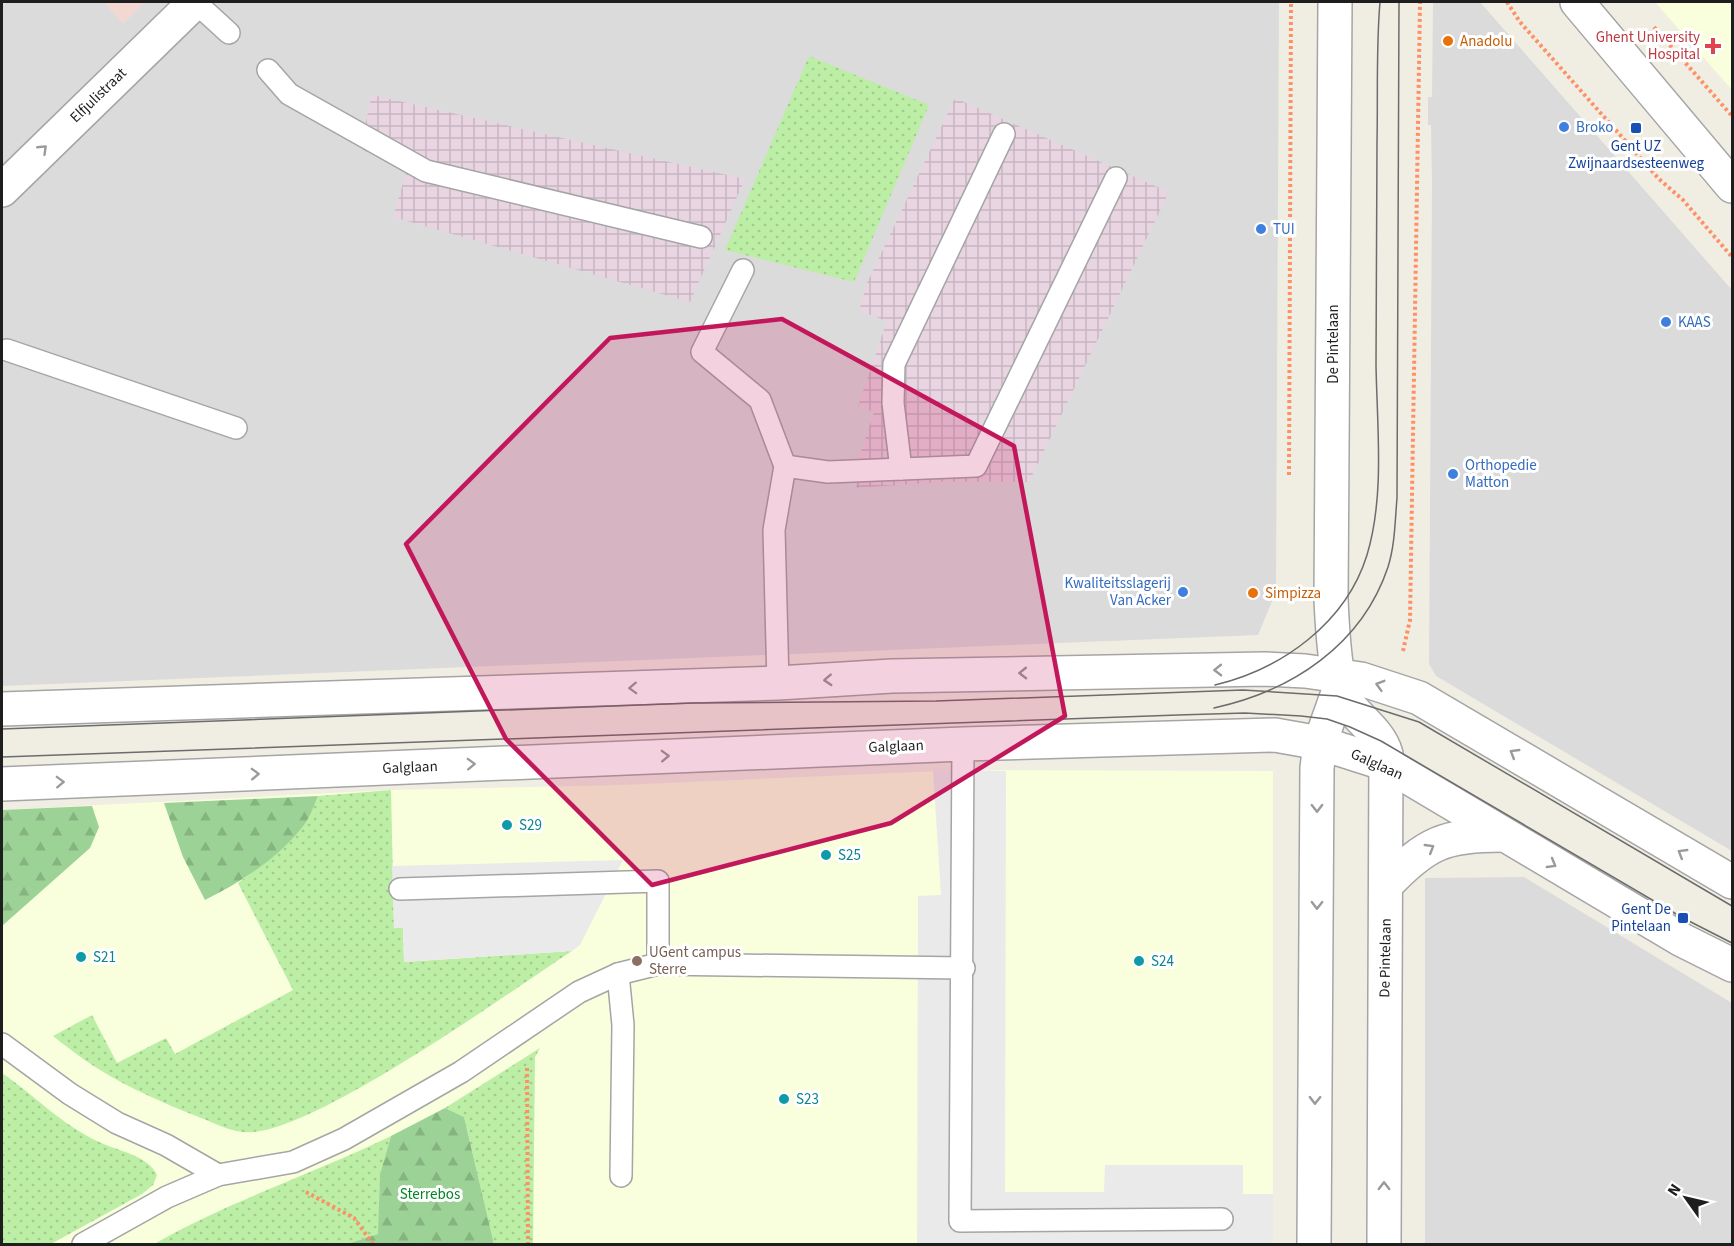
<svg xmlns="http://www.w3.org/2000/svg" width="1734" height="1246" viewBox="0 0 1734 1246" font-family="'Source Sans 3',sans-serif">
  <style>
    .residential { fill: #dcdbdb }
    .commercial { fill: #f2d8d1 }
    .industrial { fill: url(#industrial-grid) }
    .education { fill: #f9ffdd }
    .grass { fill: url(#grass-dots) }
    .forest { fill: url(#forest-firs) }
    .parking { fill: #eaeaea }
    .lines { fill: none; stroke-linecap: round; stroke-linejoin: round }
    .service-casing { stroke: #a5a5a5; stroke-width: 24 }
    .minor-casing { stroke: #a5a5a5; stroke-width: 36 }
    .tertiary-casing { stroke: #a5a5a5; stroke-width: 36 }
    .path { stroke: #ff9065; stroke-width: 4; stroke-dasharray: 3 3; stroke-linecap: butt }
    .service { stroke: #fff; stroke-width: 21 }
    .minor { stroke: #fff; stroke-width: 33 }
    .tertiary { stroke: #fff; stroke-width: 33 }
    .tram { stroke: #6c6c6c; stroke-width: 1.5 }
    .oneway { stroke: #9a9a9a }
    .marked { fill: #c2185b; fill-opacity: 0.2; stroke: #c2185b; stroke-width: 4.5; stroke-linejoin: round }
    .food-dot { fill: #e8710a; stroke: #fff; stroke-width: 2 }
    .health-dot { fill: #e0444e; stroke: #fff; stroke-width: 2 }
    .shop-dot { fill: #3f7fe0; stroke: #fff; stroke-width: 2 }
    .transit-dot { fill: #1a4fb4; stroke: #fff; stroke-width: 2 }
    .culture-dot { fill: #0f9aa8; stroke: #fff; stroke-width: 2 }
    .education-dot { fill: #8d6e63; stroke: #fff; stroke-width: 2 }
    .labels { text-anchor: middle; stroke-width: 6; stroke-linejoin: round; paint-order: stroke }
    .health-label { font-size: 15px; fill: #be3a42; stroke: #fff; text-anchor: end }
    .food-label { font-size: 15px; fill: #c56008; stroke: #fff; text-anchor: start }
    .street-label { font-size: 15px; fill: #1e1e1e; stroke: #fff }
    .shop-label { font-size: 15px; fill: #366cbe; stroke: #fff; text-anchor: start }
    .transit-label { font-size: 15px; fill: #164399; stroke: #fff }
    .culture-label { font-size: 15px; fill: #0d838f; stroke: #fff; text-anchor: start }
    .education-label { font-size: 15px; fill: #785e54; stroke: #fff; text-anchor: start }
    .park-label { font-size: 15px; fill: #038525; stroke: #fff }
  </style>
  <defs>
    <pattern id="industrial-grid" width="8" height="8" patternUnits="userSpaceOnUse" patternTransform="scale(1.5)"><rect width="8" height="8" fill="#e9d4e2"/><path d="M0 4h8M4 0v8" fill="none" stroke="#c7b6c1"/></pattern>
    <pattern id="grass-dots" width="8" height="8" patternUnits="userSpaceOnUse" patternTransform="scale(1.5)"><rect width="8" height="8" fill="#bceea5"/><path d="M2 2h.1M6 6h.1" fill="none" stroke="#a1cc8e" stroke-width="1.8" stroke-linecap="round"/></pattern>
    <pattern id="forest-firs" width="22" height="20" patternUnits="userSpaceOnUse" patternTransform="scale(1.5)"><rect width="22" height="20" fill="#9cd295"/><path d="M5 1l3.5 6h-7zM16 11l3.5 6h-7z" fill="#86b480"/></pattern>
  </defs>
  <rect width="100%" height="100%" fill="#f0eee3"/>
  <!-- residential -->
  <g class="residential">
    <path d="M2 2H1279L1276 592 1258 635 2 686Z"/>
    <path d="M1433 2H1480L1732 290V851L1436 676 1429 664 1432 184 1431 125H1428V97H1432Z"/>
    <path d="M1524 877 1732 1003V1244H1425V878Z"/>
  </g>
  <!-- commercial -->
  <path class="commercial" d="M104 2H145L123 24Z"/>
  <!-- industrial -->
  <g class="industrial">
    <path d="M372 95 745 179 690 302 393 217 406 173 360 148Z"/>
    <path d="M955 98 1169 192 1029 482H941L856 488 859 458 874 412 858 406 887 321 859 311 867 283Z"/>
  </g>
  <!-- education -->
  <g class="education">
    <path d="M1655 2H1732V90Z"/>
    <path d="M963 770 1273 771V1244H2V810L391 790 621 785Z"/>
  </g>
  <!-- grass -->
  <g class="grass">
    <path d="M809 56 929 105 854 282 725 250Z"/>
    <path d="M391 790 394 928 403 927 404 962 572 951C512 990 305 1140 243 1132 225 1130 208 1120 191 1114 135 1091 101 1075 53 1036L92 1015 117 1063 166 1038 175 1054 293 990 238 883C276 854 298 840 318 796Z"/>
    <path d="M540 1048 535 1057 533 1244H494L464 1117 445 1108Z"/>
    <path d="M2 1073C34 1095 61 1124 97 1141 117 1151 148 1155 157 1175L153 1185 142 1194 51 1244H2Z"/>
    <path d="M391 1136 380 1174 379 1234 347 1244H154C229 1201 313 1174 391 1136Z"/>
  </g>
  <!-- forest -->
  <g class="forest">
    <path d="M318 796C314 805 310 817 304 825 279 858 241 882 205 900L183 857 164 803Z"/>
    <path d="M92 806 99 827 90 848 2 926V810Z"/>
    <path d="M445 1108 464 1117 494 1244H347L378 1234 380 1174 391 1136Z"/>
  </g>
  <!-- parking -->
  <g class="parking">
    <path d="M963 770 1006 771 1005 1192H1104L1105 1165H1243V1194H1273V1244H917L918 896 941 895 933 771Z"/>
    <path d="M623 860 580 945 572 951 404 962 403 928H394L392 866Z"/>
  </g>
  <g class="lines">
    <defs>
      <g id="service">
        <path d="M195 2 229 33"/>
        <path d="M268 70 289 94 426 171 701 237"/>
        <path d="M743 270 702 352 760 400 785 466"/>
        <path d="M7 350 236 428"/>
        <path d="M901 469 893 403 894 364 1004 134"/>
        <path d="M778 683 774 530 785 466 828 472 976 466 1116 178"/>
        <path d="M963 744 960 1221 1222 1219"/>
        <path d="M400 889 658 881V964"/>
        <path d="M618 974 623 1025 621 1176"/>
        <path d="M2 1044 70 1094 117 1123 166 1145 218 1175"/>
        <path d="M83 1244 167 1197 218 1175 293 1162 344 1139 461 1072 579 992 618 974 658 964 964 968"/>
      </g>
      <path id="minor" d="M2 190 195 2"/>
      <g id="tertiary">
        <path d="M1335 2 1331 599C1332 622 1335 683 1346 701 1358 719 1380 732 1386 754L1384 1244"/>
        <path d="M1577 2 1732 186"/>
        <path d="M2 709 778 683 892 676 1264 669 1305 671 1361 679 1419 698 1732 882"/>
        <path d="M2 784 963 744 1275 735 1320 743 1386 764 1682 940 1732 965"/>
        <path d="M1386 885C1426 843 1444 835 1502 835"/>
        <path d="M1314 1244 1317 768 1320 743 1340 687"/>
      </g>
    </defs>
    <!-- service casing -->
    <use href="#service" class="service-casing"/>
    <!-- minor casing -->
    <use href="#minor" class="minor-casing"/>
    <!-- tertiary casing -->
    <use href="#tertiary" class="tertiary-casing"/>
    <!-- path -->
    <g class="path">
      <path d="M1507 2 1520 22 1659 179 1683 200 1732 257"/>
      <path d="M1654 27 1732 116"/>
      <path d="M1289 475 1291 2"/>
      <path d="M1403 651 1410 620 1420 2"/>
      <path d="M527 1068 528 1244"/>
      <path d="M306 1192 354 1218 373 1244"/>
    </g>
    <!-- service -->
    <use href="#service" class="service"/>
    <!-- minor -->
    <use href="#minor" class="minor"/>
    <!-- tertiary -->
    <use href="#tertiary" class="tertiary"/>
    <!-- tram -->
    <g class="tram">
      <path d="M1215 685C1282 669 1346 623 1367 555 1385 495 1377 427 1376 365 1376 291 1377 216 1377 142 1378 95 1376 48 1380 2"/>
      <path d="M1214 708C1292 691 1362 645 1388 567 1395 545 1395 521 1397 498L1399 2"/>
      <path d="M2 729 692 703 936 701 1243 690 1337 696 1419 722 1732 906"/>
      <path d="M2 757 1178 715 1245 713 1301 716 1327 719 1350 727 1381 741 1683 918 1732 943"/>
    </g>
  </g>
  <!-- one-way arrows -->
  <defs><path id="oneway-chevron" d="M-2-3.5L2.5 0L-2 3.5" fill="none" stroke-width="1.6" stroke-linecap="round" stroke-linejoin="round" transform="scale(1.5)"/></defs>
  <g class="oneway">
    <use href="#oneway-chevron" transform="translate(43 149) rotate(-44)"/>
    <use href="#oneway-chevron" transform="translate(1218 670) rotate(179)"/>
    <use href="#oneway-chevron" transform="translate(1023 673) rotate(179)"/>
    <use href="#oneway-chevron" transform="translate(828 680) rotate(177)"/>
    <use href="#oneway-chevron" transform="translate(1380 685) rotate(-164)"/>
    <use href="#oneway-chevron" transform="translate(633 688) rotate(178)"/>
    <use href="#oneway-chevron" transform="translate(1514 753) rotate(-149)"/>
    <use href="#oneway-chevron" transform="translate(665 756) rotate(-2)"/>
    <use href="#oneway-chevron" transform="translate(471 764) rotate(-2)"/>
    <use href="#oneway-chevron" transform="translate(255 774) rotate(-2)"/>
    <use href="#oneway-chevron" transform="translate(60 782) rotate(-2)"/>
    <use href="#oneway-chevron" transform="translate(1317 808) rotate(89)"/>
    <use href="#oneway-chevron" transform="translate(1430 848) rotate(-31)"/>
    <use href="#oneway-chevron" transform="translate(1682 853) rotate(-149)"/>
    <use href="#oneway-chevron" transform="translate(1552 864) rotate(30)"/>
    <use href="#oneway-chevron" transform="translate(1317 905) rotate(91)"/>
    <use href="#oneway-chevron" transform="translate(1315 1100) rotate(91)"/>
    <use href="#oneway-chevron" transform="translate(1384 1186) rotate(-90)"/>
  </g>
  <!-- marked area -->
  <path class="marked" d="M782 319 1014 446 1065 716 891 823 652 885 506 739 406 544 610 338Z"/>
  <!-- markers -->
  <g class="food-dot">
    <circle cx="1448" cy="41" r="6"/>
    <circle cx="1253" cy="593" r="6"/>
  </g>
  <path class="health-dot" d="M1710 37h6v6h6v6h-6v6h-6v-6h-6v-6h6z"/>
  <g class="shop-dot">
    <circle cx="1564" cy="127" r="6"/>
    <circle cx="1261" cy="229" r="6"/>
    <circle cx="1666" cy="322" r="6"/>
    <circle cx="1453" cy="474" r="6"/>
    <circle cx="1183" cy="592" r="6"/>
  </g>
  <g class="transit-dot">
    <rect x="1630" y="122" width="12" height="12" rx="3"/>
    <rect x="1677" y="912" width="12" height="12" rx="3"/>
  </g>
  <g class="culture-dot">
    <circle cx="507" cy="825" r="6"/>
    <circle cx="826" cy="855" r="6"/>
    <circle cx="81" cy="957" r="6"/>
    <circle cx="1139" cy="961" r="6"/>
    <circle cx="784" cy="1099" r="6"/>
  </g>
  <circle class="education-dot" cx="637" cy="961" r="6"/>
  <g class="labels">
    <!-- health labels -->
    <g class="health-label">
      <text x="1700" y="42">Ghent University<tspan x="1700" dy="17">Hospital</tspan></text>
    </g>
    <!-- food labels -->
    <g class="food-label">
      <text x="1460" y="46">Anadolu</text>
      <text x="1265" y="598">Simpizza</text>
    </g>
    <!-- street labels -->
    <g class="street-label">
      <text transform="translate(98 95) rotate(-44)" y="5">Elfjulistraat</text>
      <text transform="translate(1333 344) rotate(-90)" y="5">De Pintelaan</text>
      <text transform="translate(896 746) rotate(-2)" y="5">Galglaan</text>
      <text transform="translate(1377 764) rotate(24)" y="5">Galglaan</text>
      <text transform="translate(410 767) rotate(-2)" y="5">Galglaan</text>
      <text transform="translate(1385 958) rotate(-89)" y="5">De Pintelaan</text>
    </g>
    <!-- shop labels -->
    <g class="shop-label">
      <text x="1576" y="132">Broko</text>
      <text x="1273" y="234">TUI</text>
      <text x="1678" y="327">KAAS</text>
      <text x="1465" y="470">Orthopedie<tspan x="1465" dy="17">Matton</tspan></text>
      <text x="1171" y="588" text-anchor="end">Kwaliteitsslagerij<tspan x="1171" dy="17">Van Acker</tspan></text>
    </g>
    <!-- transit labels -->
    <g class="transit-label">
      <text x="1636" y="151">Gent UZ<tspan x="1636" dy="17">Zwijnaardsesteenweg</tspan></text>
      <text x="1671" y="914" text-anchor="end">Gent De<tspan x="1671" dy="17">Pintelaan</tspan></text>
    </g>
    <!-- culture labels -->
    <g class="culture-label">
      <text x="519" y="830">S29</text>
      <text x="838" y="860">S25</text>
      <text x="93" y="962">S21</text>
      <text x="1151" y="966">S24</text>
      <text x="796" y="1104">S23</text>
    </g>
    <!-- education labels -->
    <g class="education-label">
      <text x="649" y="957">UGent campus<tspan x="649" dy="17">Sterre</tspan></text>
    </g>
    <!-- park labels -->
    <g class="park-label">
      <text x="430" y="1199">Sterrebos</text>
    </g>
  </g>
  <!-- border -->
  <rect width="1734" height="1246" fill="none" stroke="#1e1e1e" stroke-width="6"/>
  <!-- north arrow -->
  <g transform="translate(1686 1198) rotate(304)" stroke="#ffffff" stroke-width="4.5" paint-order="stroke">
  <path d="M0-4.5L10 22L0 15L-10 22Z" fill="#1e1e1e"/>
  <text y="-9" font-size="16" font-weight="bold" text-anchor="middle" fill="#1e1e1e">N</text>
  </g>
</svg>
